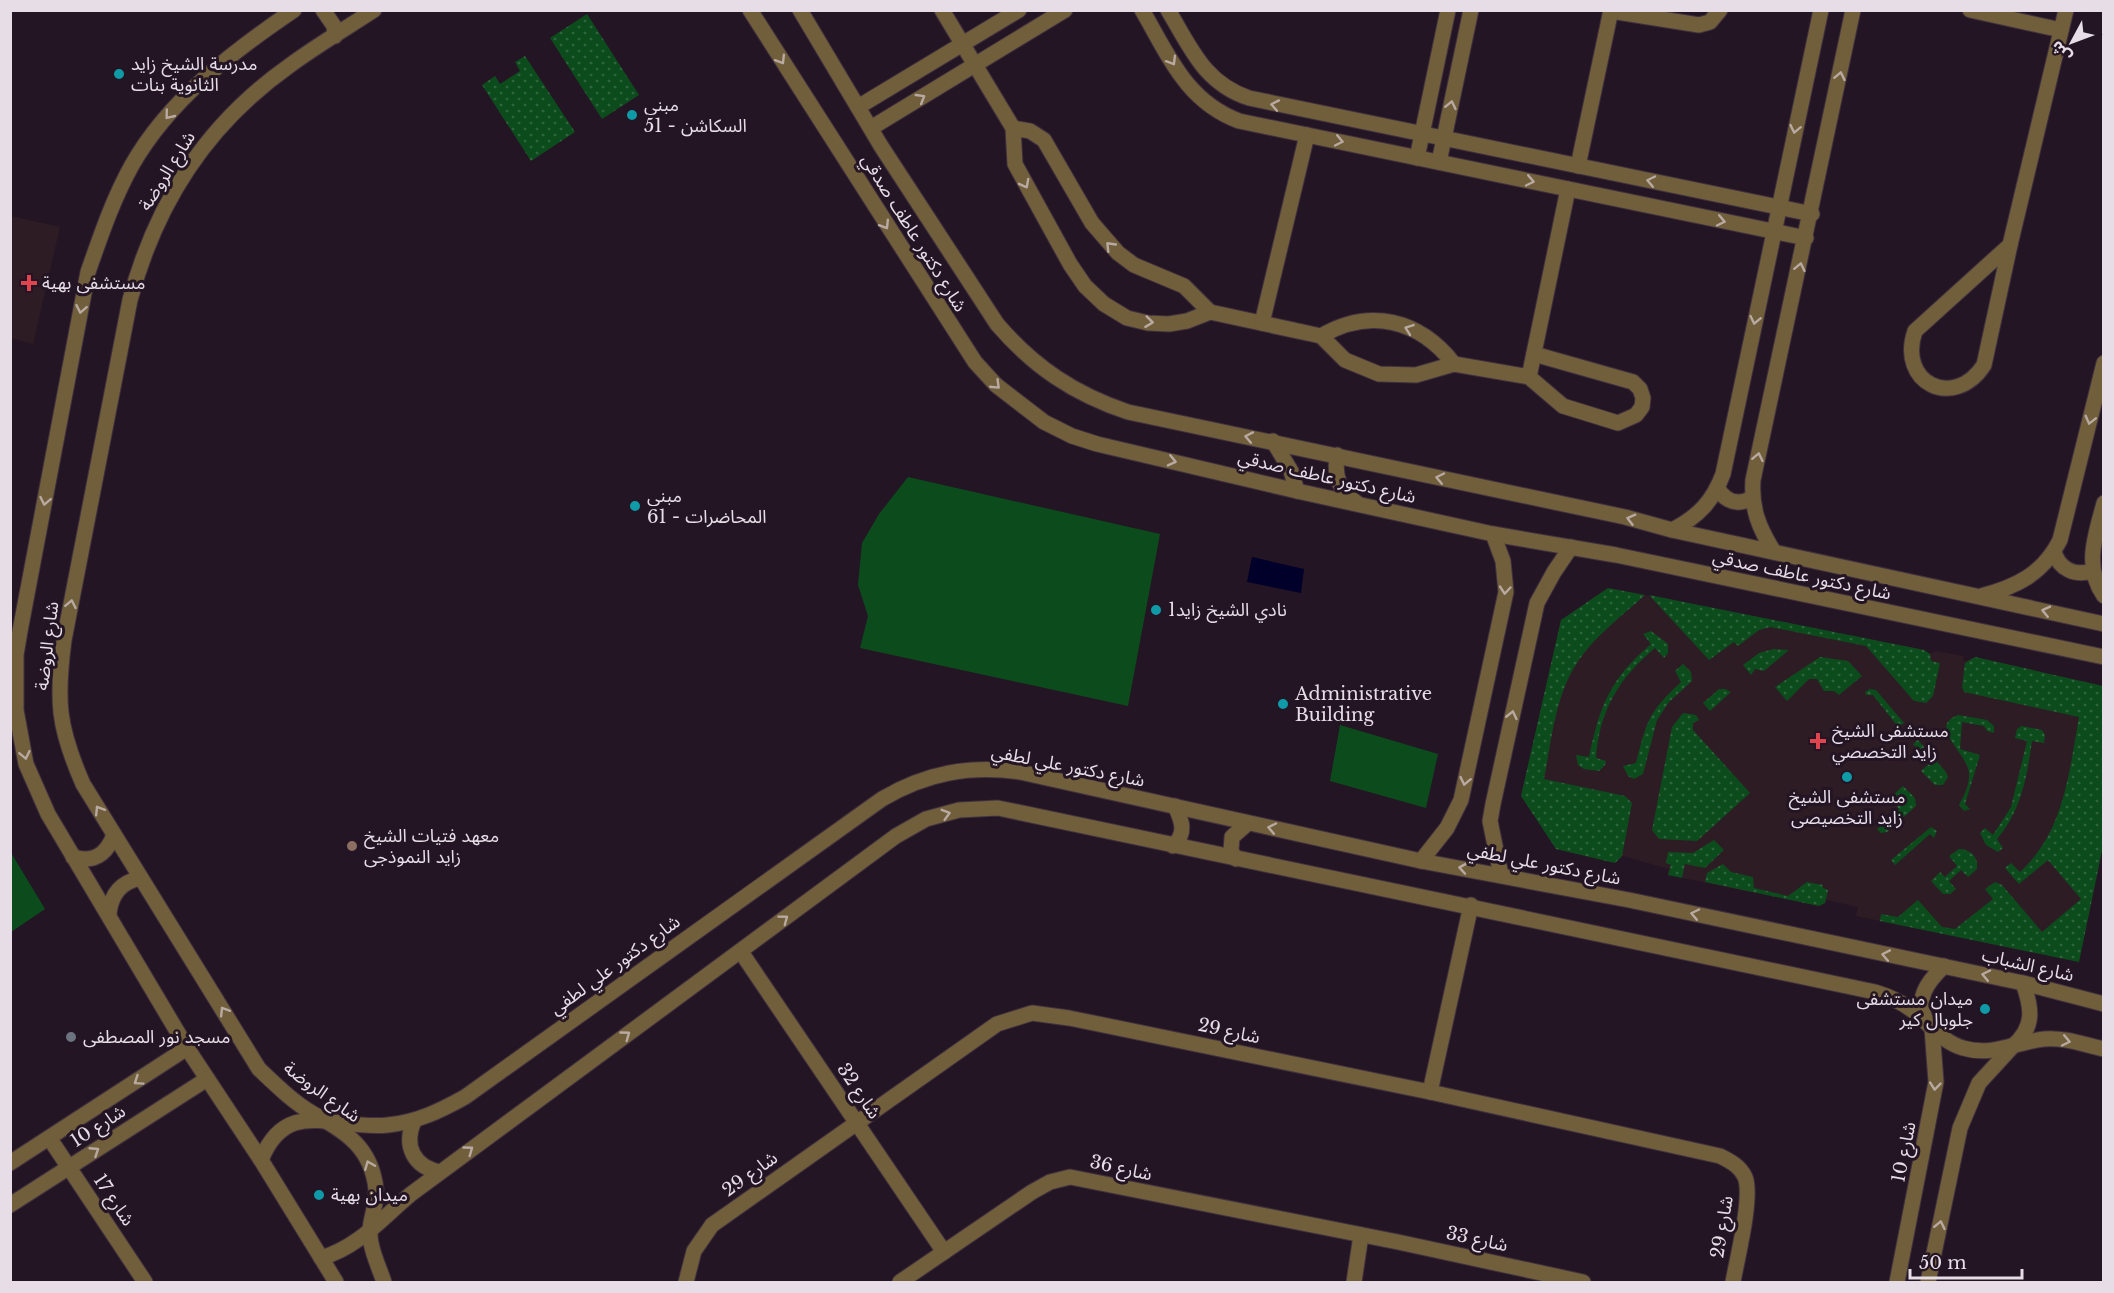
<svg xmlns="http://www.w3.org/2000/svg" width="2114" height="1293" viewBox="0 0 2114 1293" font-family="'Libre Baskerville','Noto Sans Arabic',serif">
  <style>
    .medical { fill: #2d1c24 }
    .grass { fill: url(#grass-dots) }
    .park { fill: #0c4c1c }
    .water { fill: #00002a }
    .lines { fill: none; stroke-linecap: round; stroke-linejoin: round }
    .minor-casing { stroke: #3f313f; stroke-width: 17 }
    .tertiary-casing { stroke: #3f313f; stroke-width: 17 }
    .minor { stroke: #715e3a; stroke-width: 15 }
    .tertiary { stroke: #715e3a; stroke-width: 15 }
    .oneway { stroke: #b8aaa2 }
    .culture-dot { fill: #0f9aa8; stroke: #241524; stroke-width: 2 }
    .health-dot { fill: #e0444e; stroke: #241524; stroke-width: 2 }
    .education-dot { fill: #8d6e63; stroke: #241524; stroke-width: 2 }
    .worship-dot { fill: #6b7280; stroke: #241524; stroke-width: 2 }
    .labels { text-anchor: middle; stroke-width: 6; stroke-linejoin: round; paint-order: stroke }
    .poi-label { font-size: 18px; fill: #e7dde7; stroke: #241524; text-anchor: start }
    .street-label { font-size: 18px; fill: #e7dde7; stroke: #241524 }
  </style>
  <defs>
    <pattern id="grass-dots" width="8" height="8" patternUnits="userSpaceOnUse" patternTransform="scale(1.5)"><rect width="8" height="8" fill="#0c4c1c"/><path d="M2 2h.1M6 6h.1" fill="none" stroke="#2f653d" stroke-width="1.8" stroke-linecap="round"/></pattern>
  </defs>
  <rect width="100%" height="100%" fill="#241524"/>
  <!-- medical -->
  <g class="medical">
    <path d="M11 216 60 227 33 344 11 338Z"/>
    <path d="M1608 588 1920 649 1930 654 1936 651 1953 654 1964 656 1963 660 1966 661 1975 657 2103 686V846L2079 962 1856 916 1858 907 1826 900 1819 906 1668 875 1669 869 1623 856 1615 863 1556 849 1521 796 1561 620Z"/>
  </g>
  <!-- grass -->
  <g class="grass">
    <path d="M587 14 639 95 602 119 550 38Z"/>
    <path d="M525 56 575 132 531 161 482 85 495 76 500 84 520 71 515 62Z"/>
    <path d="M1608 588 1645 595C1623 615 1596 635 1579 660 1555 694 1552 739 1544 779L1625 796 1632 803 1622 856 1615 863 1556 849 1521 796 1561 620Z"/>
    <path d="M1649 595 1924 650 1930 654 1931 661 1940 663 1933 696 1926 703 1914 701 1866 646 1770 627 1759 630 1738 646 1734 642 1709 660Z"/>
    <path d="M1651 631 1668 644V653L1664 658 1655 648C1619 678 1599 711 1596 758L1606 761 1605 765 1599 771 1584 769 1578 765 1576 755 1589 757C1600 705 1610 679 1651 644L1643 634Z"/>
    <path d="M1774 649 1789 650 1764 671 1755 669 1751 675 1743 665 1759 653Z"/>
    <path d="M1820 657 1848 661 1862 676 1839 695 1834 691H1824L1817 679H1809L1787 701 1775 687Z"/>
    <path d="M1975 657 2103 686V846L2079 962 1880 921 1881 914 1898 917 1918 900 1942 927 1955 929 1993 899 1985 889 1995 882 2002 885 2042 932 2081 899 2048 860 2019 884 2005 868 2011 863 2020 872C2064 832 2069 773 2079 717L1964 692 1962 687 1965 663Z"/>
    <path d="M1683 664 1691 672 1692 681 1669 702 1657 720 1643 774 1634 779 1628 776 1623 766 1636 763C1647 720 1648 713 1681 682L1675 671Z"/>
    <path d="M1719 689H1725L1731 692 1710 711 1703 703Z"/>
    <path d="M1870 689 1876 690 1904 723 1898 727 1873 695H1866L1865 692Z"/>
    <path d="M1683 713 1696 715 1699 720 1693 723V730L1750 793 1697 841 1659 839 1652 830 1672 727Z"/>
    <path d="M1958 715 1987 720 1994 726V733L1987 731 1984 726 1962 722 1960 749 1980 755 1965 804 1970 809 1964 811 1959 805C1964 795 1970 785 1969 773 1967 752 1927 727 1958 715Z"/>
    <path d="M2022 726 2042 730 2045 735 2044 743 2032 741C2027 777 2021 811 1997 839L2003 848 1998 852 1986 845 1980 833 1985 828 1993 835 2011 807 2027 741 2015 738 2017 729Z"/>
    <path d="M1918 740 1946 772 1948 777 1943 785H1935L1921 771 1930 763 1913 744Z"/>
    <path d="M1903 786 1915 798 1916 806 1887 832 1881 833 1877 829 1899 809 1890 798Z"/>
    <path d="M1931 827 1937 831 1934 838 1930 834 1895 865 1891 860Z"/>
    <path d="M1714 840 1724 850 1705 868 1685 864 1682 878 1668 875 1671 865 1666 863 1668 852 1693 853Z"/>
    <path d="M1959 849C1970 849 1979 857 1977 869L1968 877 1961 870 1949 881 1956 889 1950 894H1943L1931 881 1940 872 1945 877 1957 866 1949 856Z"/>
    <path d="M1723 864 1731 872 1753 877 1754 888 1788 896 1807 882 1823 885V888L1828 890 1825 903 1819 906 1705 882 1707 873Z"/>
  </g>
  <!-- park -->
  <g class="park">
    <path d="M908 477 1160 534 1128 706 860 648 868 616 858 585 862 543 879 514Z"/>
    <path d="M1340 725 1438 754 1426 808 1330 781Z"/>
    <path d="M10 851 45 909 11 932H10Z"/>
  </g>
  <!-- water -->
  <path class="water" d="M1252 557 1304 569 1301 593 1247 582Z"/>
  <g class="lines">
    <defs>
      <g id="minor">
        <path d="M942 10 1013 128 1015 164 1070 264 1085 286 1104 304 1127 318 1148 323 1169 324 1187 321 1210 312 1321 336 1345 360 1379 374 1416 375 1454 364 1529 377 1563 406 1618 423 1636 415 1642 407 1643 398 1640 389 1633 382 1534 354"/>
        <path d="M1142 10C1169 56 1186 101 1239 121L1806 238"/>
        <path d="M1168 10C1191 48 1204 83 1249 98L1812 214"/>
        <path d="M1970 10 2061 30"/>
        <path d="M1611 11 1699 25 1710 22 1720 10"/>
        <path d="M858 107 1019 10"/>
        <path d="M871 128 1065 10"/>
        <path d="M1013 128 1030 131 1044 140 1092 223 1118 253 1134 265 1184 286 1210 312"/>
        <path d="M1417 158 1448 10"/>
        <path d="M1439 162 1471 10"/>
        <path d="M1578 166 1611 10"/>
        <path d="M2010 245 1984 365C1954 411 1897 383 1915 331Z"/>
        <path d="M2010 245 2066 10"/>
        <path d="M1262 323 1307 135"/>
        <path d="M1321 336C1370 307 1420 320 1454 364"/>
        <path d="M1529 377 1568 189"/>
        <path d="M1273 441 1291 471 1297 491"/>
        <path d="M1337 455C1334 477 1339 490 1357 503"/>
        <path d="M1718 489C1726 502 1738 506 1752 498"/>
        <path d="M2104 503C2096 534 2083 566 2104 596"/>
        <path d="M1672 530C1698 517 1713 501 1723 474L1821 10"/>
        <path d="M1774 552C1759 528 1751 509 1753 480L1853 10"/>
        <path d="M2054 552C2060 570 2075 576 2093 571"/>
        <path d="M1981 596C2016 587 2043 574 2060 540L2104 363"/>
        <path d="M1421 861 1447 828 1461 800 1506 592 1503 561 1493 534"/>
        <path d="M1501 875 1490 821 1493 804 1537 603 1554 572 1571 547"/>
        <path d="M741 952 944 1252"/>
        <path d="M1430 1092 1471 905"/>
        <path d="M50 1139 145 1282"/>
        <path d="M686 1282 694 1251 712 1225 997 1024 1032 1013 1069 1018 1430 1092 1720 1156C1730 1161 1740 1166 1745 1177 1753 1196 1737 1259 1733 1282"/>
        <path d="M900 1282 1032 1192 1050 1182 1070 1177 1398 1242 1583 1282"/>
        <path d="M1354 1282 1361 1235"/>
        <path d="M1897 1282 1936 1082 1932 1028"/>
        <path d="M1928 1282 1960 1128 1979 1083 2013 1046"/>
      </g>
      <g id="tertiary">
        <path d="M294 10C232 52 169 100 132 165 113 199 101 235 88 272L20 631 16 655V710L26 764 48 814 187 1048 261 1160 336 1282"/>
        <path d="M323 10 334 26 335 36"/>
        <path d="M374 10C345 29 316 46 289 66 206 125 156 203 130 300L64 640C56 701 58 727 83 784L259 1069C276 1085 292 1101 312 1113 345 1132 371 1146 376 1189 377 1204 371 1216 370 1230 369 1247 379 1267 384 1282"/>
        <path d="M750 10 975 362 996 385 1044 422 1072 436 1097 444 1297 491 1493 534 1616 555 2104 657"/>
        <path d="M800 10 881 146 997 324C1034 367 1074 394 1128 412L1625 517 1672 530 2104 624"/>
        <path d="M1173 846C1187 833 1182 821 1175 806"/>
        <path d="M73 857C94 863 106 855 114 835"/>
        <path d="M1236 859 1231 851 1232 837 1248 823"/>
        <path d="M109 914C111 894 121 882 141 878"/>
        <path d="M1928 1023C1913 1001 1927 982 1944 966"/>
        <path d="M2013 1046C2035 1027 2032 1008 2023 983"/>
        <path d="M414 1121C403 1146 414 1167 440 1172"/>
        <path d="M261 1160C287 1095 335 1131 388 1125 417 1122 440 1111 465 1097L882 799C926 773 969 765 1020 772L1421 861 1629 900 2023 983 2104 1004"/>
        <path d="M10 1163 187 1048"/>
        <path d="M10 1205 207 1079"/>
        <path d="M321 1258C359 1247 382 1218 411 1194L896 836 926 819 959 810 998 808 1875 992C1888 996 1900 1001 1912 1010 1929 1023 1942 1042 1963 1048 1992 1057 2016 1042 2044 1039 2064 1037 2085 1045 2104 1049"/>
      </g>
    </defs>
    <!-- minor casing -->
    <use href="#minor" class="minor-casing"/>
    <!-- tertiary casing -->
    <use href="#tertiary" class="tertiary-casing"/>
    <!-- minor -->
    <use href="#minor" class="minor"/>
    <!-- tertiary -->
    <use href="#tertiary" class="tertiary"/>
  </g>
  <!-- one-way arrows -->
  <defs><path id="oneway-chevron" d="M-2-3.5L2.5 0L-2 3.5" fill="none" stroke-width="1.6" stroke-linecap="round" stroke-linejoin="round" transform="scale(1.5)"/></defs>
  <g class="oneway">
    <use href="#oneway-chevron" transform="translate(781 60) rotate(58)"/>
    <use href="#oneway-chevron" transform="translate(1172 61) rotate(59)"/>
    <use href="#oneway-chevron" transform="translate(1840 76) rotate(-78)"/>
    <use href="#oneway-chevron" transform="translate(921 98) rotate(-31)"/>
    <use href="#oneway-chevron" transform="translate(1275 105) rotate(-169)"/>
    <use href="#oneway-chevron" transform="translate(1451 105) rotate(-78)"/>
    <use href="#oneway-chevron" transform="translate(169 115) rotate(129)"/>
    <use href="#oneway-chevron" transform="translate(1795 129) rotate(102)"/>
    <use href="#oneway-chevron" transform="translate(1339 141) rotate(12)"/>
    <use href="#oneway-chevron" transform="translate(1530 181) rotate(12)"/>
    <use href="#oneway-chevron" transform="translate(1651 181) rotate(-168)"/>
    <use href="#oneway-chevron" transform="translate(1025 184) rotate(62)"/>
    <use href="#oneway-chevron" transform="translate(1721 221) rotate(12)"/>
    <use href="#oneway-chevron" transform="translate(885 225) rotate(58)"/>
    <use href="#oneway-chevron" transform="translate(1110 246) rotate(-134)"/>
    <use href="#oneway-chevron" transform="translate(1800 267) rotate(-78)"/>
    <use href="#oneway-chevron" transform="translate(81 309) rotate(101)"/>
    <use href="#oneway-chevron" transform="translate(1755 320) rotate(102)"/>
    <use href="#oneway-chevron" transform="translate(1149 322) rotate(7)"/>
    <use href="#oneway-chevron" transform="translate(1409 329) rotate(-160)"/>
    <use href="#oneway-chevron" transform="translate(996 385) rotate(44)"/>
    <use href="#oneway-chevron" transform="translate(2090 420) rotate(104)"/>
    <use href="#oneway-chevron" transform="translate(1249 437) rotate(-169)"/>
    <use href="#oneway-chevron" transform="translate(1758 457) rotate(-78)"/>
    <use href="#oneway-chevron" transform="translate(1172 461) rotate(13)"/>
    <use href="#oneway-chevron" transform="translate(1440 478) rotate(-168)"/>
    <use href="#oneway-chevron" transform="translate(45 501) rotate(101)"/>
    <use href="#oneway-chevron" transform="translate(1631 519) rotate(-165)"/>
    <use href="#oneway-chevron" transform="translate(1505 590) rotate(95)"/>
    <use href="#oneway-chevron" transform="translate(71 604) rotate(-79)"/>
    <use href="#oneway-chevron" transform="translate(2046 611) rotate(-167)"/>
    <use href="#oneway-chevron" transform="translate(1512 715) rotate(-77)"/>
    <use href="#oneway-chevron" transform="translate(25 755) rotate(78)"/>
    <use href="#oneway-chevron" transform="translate(1465 781) rotate(102)"/>
    <use href="#oneway-chevron" transform="translate(99 810) rotate(-122)"/>
    <use href="#oneway-chevron" transform="translate(946 814) rotate(-16)"/>
    <use href="#oneway-chevron" transform="translate(1272 828) rotate(-168)"/>
    <use href="#oneway-chevron" transform="translate(1463 868) rotate(-170)"/>
    <use href="#oneway-chevron" transform="translate(1695 914) rotate(-168)"/>
    <use href="#oneway-chevron" transform="translate(784 919) rotate(-37)"/>
    <use href="#oneway-chevron" transform="translate(1886 955) rotate(-169)"/>
    <use href="#oneway-chevron" transform="translate(1986 975) rotate(-168)"/>
    <use href="#oneway-chevron" transform="translate(224 1011) rotate(-122)"/>
    <use href="#oneway-chevron" transform="translate(626 1035) rotate(-36)"/>
    <use href="#oneway-chevron" transform="translate(2066 1041) rotate(12)"/>
    <use href="#oneway-chevron" transform="translate(138 1081) rotate(146)"/>
    <use href="#oneway-chevron" transform="translate(1935 1086) rotate(96)"/>
    <use href="#oneway-chevron" transform="translate(469 1150) rotate(-36)"/>
    <use href="#oneway-chevron" transform="translate(95 1151) rotate(-33)"/>
    <use href="#oneway-chevron" transform="translate(369 1165) rotate(-112)"/>
    <use href="#oneway-chevron" transform="translate(1940 1225) rotate(-78)"/>
  </g>
  <!-- markers -->
  <g class="culture-dot">
    <circle cx="119" cy="74" r="6"/>
    <circle cx="632" cy="115" r="6"/>
    <circle cx="635" cy="506" r="6"/>
    <circle cx="1156" cy="610" r="6"/>
    <circle cx="1283" cy="704" r="6"/>
    <circle cx="1847" cy="777" r="6"/>
    <circle cx="1985" cy="1009" r="6"/>
    <circle cx="319" cy="1195" r="6"/>
  </g>
  <g class="health-dot">
    <path d="M26 274h6v6h6v6h-6v6h-6v-6h-6v-6h6z"/>
    <path d="M1815 732h6v6h6v6h-6v6h-6v-6h-6v-6h6z"/>
  </g>
  <circle class="education-dot" cx="352" cy="846" r="6"/>
  <circle class="worship-dot" cx="71" cy="1037" r="6"/>
  <g class="labels">
    <!-- poi labels -->
    <g class="poi-label">
      <text x="131" y="70">مدرسة الشيخ زايد<tspan x="131" dy="21">الثانوية بنات</tspan></text>
      <text x="644" y="111">مبنى<tspan x="644" dy="21">السكاشن - 51</tspan></text>
      <text x="42" y="289">مستشفى بهية</text>
      <text x="647" y="502">مبنى<tspan x="647" dy="21">المحاضرات - 61</tspan></text>
      <text x="1168" y="616">نادي الشيخ زايد1</text>
      <text x="1295" y="700">Administrative<tspan x="1295" dy="21">Building</tspan></text>
      <text x="1832" y="737">مستشفى الشيخ<tspan x="1832" dy="21">زايد التخصصي</tspan></text>
      <text x="1847" y="803" text-anchor="middle">مستشفى الشيخ<tspan x="1847" dy="21">زايد التخصيصى</tspan></text>
      <text x="364" y="842">معهد فتيات الشيخ<tspan x="364" dy="21">زايد النموذجى</tspan></text>
      <text x="1973" y="1005" text-anchor="end">ميدان مستشفى<tspan x="1973" dy="21">جلوبال كير</tspan></text>
      <text x="83" y="1043">مسجد نور المصطفى</text>
      <text x="331" y="1201">ميدان بهية</text>
    </g>
    <!-- street labels -->
    <g class="street-label">
      <text transform="translate(167 171) rotate(-58)" y="6">شارع الروضة</text>
      <text transform="translate(914 233) rotate(58)" y="6">شارع دكتور عاطف صدقي</text>
      <text transform="translate(1327 477) rotate(13)" y="6">شارع دكتور عاطف صدقي</text>
      <text transform="translate(1802 575) rotate(12)" y="6">شارع دكتور عاطف صدقي</text>
      <text transform="translate(47 646) rotate(-83)" y="6">شارع الروضة</text>
      <text transform="translate(1068 766) rotate(11)" y="6">شارع دكتور علي لطفي</text>
      <text transform="translate(1544 864) rotate(11)" y="6">شارع دكتور علي لطفي</text>
      <text transform="translate(615 965) rotate(-36)" y="6">شارع دكتور علي لطفي</text>
      <text transform="translate(2028 965) rotate(13)" y="6">شارع الشباب</text>
      <text transform="translate(1229 1031) rotate(12)" y="6">شارع 29</text>
      <text transform="translate(859 1091) rotate(56)" y="6">شارع 32</text>
      <text transform="translate(322 1092) rotate(36)" y="6">شارع الروضة</text>
      <text transform="translate(98 1126) rotate(-33)" y="6">شارع 10</text>
      <text transform="translate(1904 1152) rotate(-79)" y="6">شارع 10</text>
      <text transform="translate(1121 1168) rotate(12)" y="6">شارع 36</text>
      <text transform="translate(750 1174) rotate(-36)" y="6">شارع 29</text>
      <text transform="translate(114 1200) rotate(56)" y="6">شارع 17</text>
      <text transform="translate(1722 1227) rotate(-81)" y="6">شارع 29</text>
      <text transform="translate(1477 1239) rotate(12)" y="6">شارع 33</text>
    </g>
  </g>
  <!-- border -->
  <rect width="2114" height="1293" fill="none" stroke="#e7dde7" stroke-width="24"/>
  <!-- north arrow -->
  <g transform="translate(2072 42) rotate(229)" stroke="#241524" stroke-width="4.5" paint-order="stroke">
  <path d="M0-4.5L10 22L0 15L-10 22Z" fill="#e7dde7"/>
  <text y="-9" font-size="16" font-weight="bold" text-anchor="middle" fill="#e7dde7">ش</text>
  </g>
  <!-- scale -->
  <path d="M1910 1269v9h112v-9" fill="none" stroke="#e7dde7" stroke-width="3"/>
  <text x="1919" y="1269" font-size="18" fill="#e7dde7" stroke="#241524" stroke-width="4.5" paint-order="stroke">50 m</text>
</svg>
